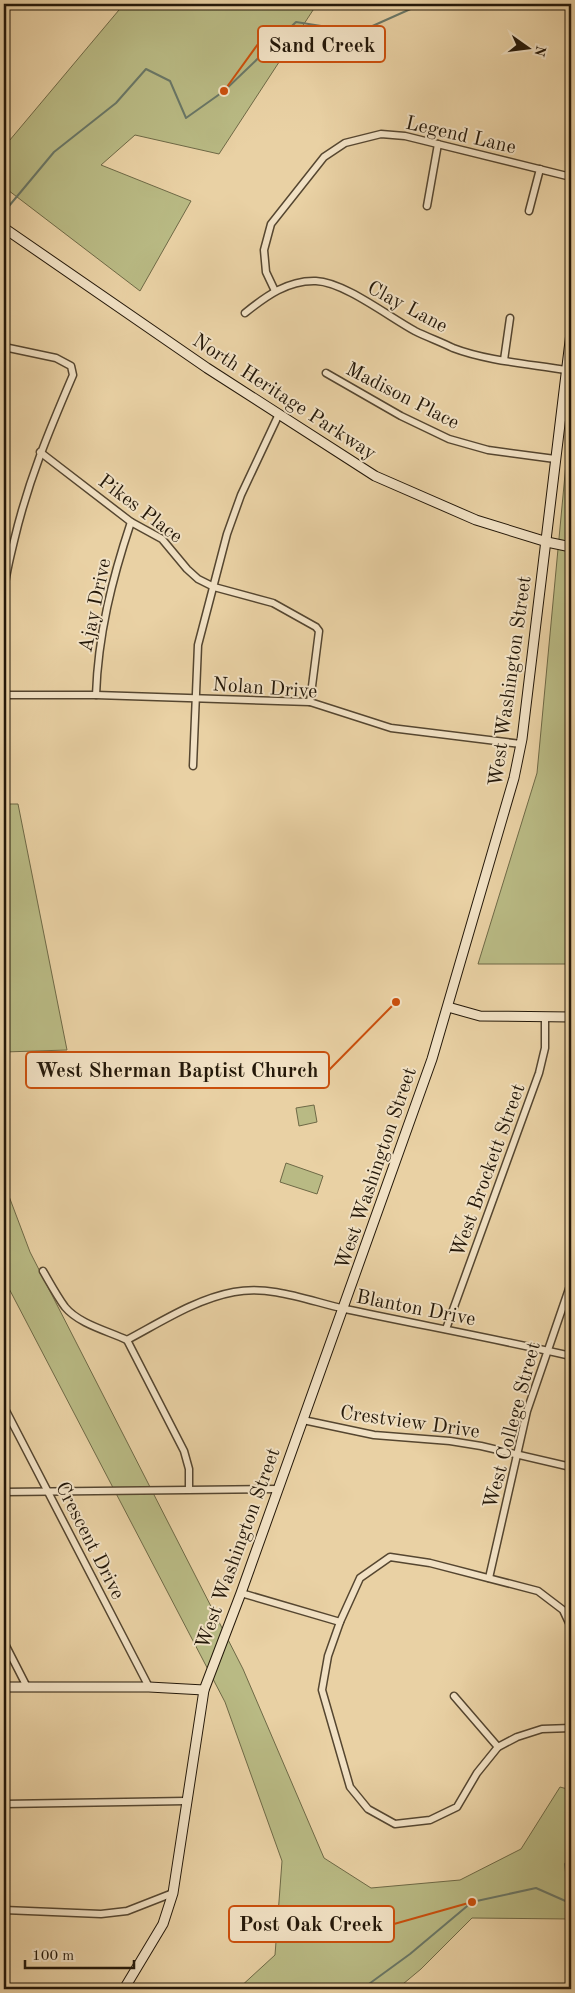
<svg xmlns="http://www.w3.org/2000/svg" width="575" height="1993" viewBox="0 0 575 1993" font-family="'Old Standard TT',serif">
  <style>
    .green { fill: #b9ba84; stroke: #6e6946 }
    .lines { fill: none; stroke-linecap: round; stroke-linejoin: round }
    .stream { stroke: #697767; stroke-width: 2 }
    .street-casing { stroke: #554630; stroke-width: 9 }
    .secondary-casing { stroke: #241809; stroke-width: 11 }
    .street { stroke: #f1e1c4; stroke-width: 6 }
    .secondary { stroke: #f1e1c4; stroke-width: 9 }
    .labels { text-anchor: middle; stroke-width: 4; stroke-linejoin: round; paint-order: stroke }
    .street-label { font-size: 20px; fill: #241809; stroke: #f1e1c4 }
    .leader { fill: none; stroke: #cb4f0c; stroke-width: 2 }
    .callout-dot { fill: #cb4f0c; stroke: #f1e1c4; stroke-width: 2 }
    .callout { fill: #f1e1c4; stroke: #cb4f0c; stroke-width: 2 }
    .callout-label { font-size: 21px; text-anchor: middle; font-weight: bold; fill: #241809 }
  </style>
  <rect width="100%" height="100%" fill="#e9d1a4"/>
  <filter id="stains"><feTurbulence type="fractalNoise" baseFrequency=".004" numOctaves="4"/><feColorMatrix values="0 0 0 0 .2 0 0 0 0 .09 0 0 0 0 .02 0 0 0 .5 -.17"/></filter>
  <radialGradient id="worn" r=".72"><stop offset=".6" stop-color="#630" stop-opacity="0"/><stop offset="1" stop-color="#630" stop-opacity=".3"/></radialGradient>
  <!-- green -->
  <g class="green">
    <path d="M124 4H317L219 154 135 135 101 165 191 201 140 291 4 187V147Z"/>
    <path d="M567 453 571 454V964H478L537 773Z"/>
    <path d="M4 804H18L67 1050 4 1052Z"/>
    <path d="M314 1105 317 1122 299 1126 296 1108Z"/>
    <path d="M286 1163 323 1176 317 1194 280 1182Z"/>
    <path d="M4 1183 30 1252 243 1669 324 1858 371 1888 460 1880 521 1849 560 1787 571 1790V1919L472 1918 421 1969 397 1989H238L275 1955 282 1861 225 1702 4 1279Z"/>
  </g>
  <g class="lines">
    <!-- stream -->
    <g class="stream">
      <path d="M4 212 54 152 116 103 146 69 170 81 186 118 224 91 296 22 359 32 415 7 416 4"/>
      <path d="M362 1989 410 1954 472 1902 536 1888 570 1903 565 1864 571 1856"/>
    </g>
    <defs>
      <g id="street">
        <path d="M427 206 438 144"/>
        <path d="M529 211 540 169"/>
        <path d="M275 291 266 272 264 250 271 224 324 157 345 143 381 134 405 136 571 177"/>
        <path d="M245 313C266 296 288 280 316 281 344 282 389 317 415 331 427 337 441 342 453 348 487 361 530 364 566 370"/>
        <path d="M4 347 56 358 71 366 73 375C49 431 28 481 14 541 10 558 5 576 4 594"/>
        <path d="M504 360 510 318"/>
        <path d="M326 373 401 416 449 439 488 450 555 459"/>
        <path d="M40 452 131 522 162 539 187 569 198 579 214 587 273 603 316 627 319 631 310 702"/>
        <path d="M4 695H96L310 702 391 728 521 744"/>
        <path d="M96 695C98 635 112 579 131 522"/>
        <path d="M193 766 198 645 227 534 241 495 279 414"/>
        <path d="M43 1271C50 1283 57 1296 65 1307 79 1324 108 1331 127 1340"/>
        <path d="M446 1329 539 1073 545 1048V1018"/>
        <path d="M127 1340C161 1322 196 1299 234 1292 272 1285 309 1301 345 1309 421 1325 496 1339 571 1356"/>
        <path d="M127 1340 184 1451 189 1469V1488"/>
        <path d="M4 1407 149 1687"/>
        <path d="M303 1420 374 1435 450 1441 481 1446 571 1467"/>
        <path d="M4 1492 278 1489"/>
        <path d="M489 1578 527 1411 571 1283"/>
        <path d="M241 1593 340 1622"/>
        <path d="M571 1627 563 1610 538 1591 430 1563 390 1557 360 1578 340 1622 328 1656 322 1690 350 1787 368 1809 395 1824 430 1820 457 1807 477 1773 498 1747 517 1737 542 1729 571 1728"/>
        <path d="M4 1642 27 1687"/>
        <path d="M454 1696 498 1747"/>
        <path d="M4 1804 186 1801"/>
        <path d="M4 1910 101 1914 127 1911 173 1893"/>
      </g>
      <g id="secondary">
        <path d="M4 228 207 368 375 476 476 520 547 542 571 547"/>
        <path d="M448 1007 480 1016 571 1017"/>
        <path d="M4 1687H149L204 1690"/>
        <path d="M124 1989 163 1924 173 1893 204 1690 241 1593 432 1059 514 778 522 739 571 333"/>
      </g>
    </defs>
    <!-- street casing -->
    <use href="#street" class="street-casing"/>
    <!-- secondary casing -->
    <use href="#secondary" class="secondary-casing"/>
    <!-- street -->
    <use href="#street" class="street"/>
    <!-- secondary -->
    <use href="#secondary" class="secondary"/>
  </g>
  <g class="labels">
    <!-- street labels -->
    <g class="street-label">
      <text transform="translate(461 134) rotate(13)" y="7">Legend Lane</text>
      <text transform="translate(408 306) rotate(28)" y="7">Clay Lane</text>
      <text transform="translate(403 395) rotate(27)" y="7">Madison Place</text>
      <text transform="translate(285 396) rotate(33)" y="7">North Heritage Parkway</text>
      <text transform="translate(141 508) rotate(37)" y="7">Pikes Place</text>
      <text transform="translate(94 605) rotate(-78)" y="7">Ajay Drive</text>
      <text transform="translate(509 681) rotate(-82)" y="7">West Washington Street</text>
      <text transform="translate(265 687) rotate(4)" y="7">Nolan Drive</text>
      <text transform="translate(375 1168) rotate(-71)" y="7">West Washington Street</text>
      <text transform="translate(487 1170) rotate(-70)" y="7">West Brockett Street</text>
      <text transform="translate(416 1307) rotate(11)" y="7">Blanton Drive</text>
      <text transform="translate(410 1421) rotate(8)" y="7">Crestview Drive</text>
      <text transform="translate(511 1425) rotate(-75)" y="7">West College Street</text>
      <text transform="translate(91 1540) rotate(63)" y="7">Crescent Drive</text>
      <text transform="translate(237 1548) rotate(-70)" y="7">West Washington Street</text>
    </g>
  </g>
  <!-- callouts -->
  <path class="leader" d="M224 91L258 44M396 1002L329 1070M472 1902L394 1924"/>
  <g class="callout-dot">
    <circle cx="224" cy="91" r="5"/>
    <circle cx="396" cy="1002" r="5"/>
    <circle cx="472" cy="1902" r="5"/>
  </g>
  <g class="callout">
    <rect x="258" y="26" width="127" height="36" rx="5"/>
    <rect x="26" y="1052" width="303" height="36" rx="5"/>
    <rect x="229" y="1906" width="165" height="36" rx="5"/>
  </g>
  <g class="callout-label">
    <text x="322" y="52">Sand Creek</text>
    <text x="177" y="1077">West Sherman Baptist Church</text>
    <text x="311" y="1931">Post Oak Creek</text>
  </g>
  <!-- margin -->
  <rect width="575" height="1993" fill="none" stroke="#e9d1a4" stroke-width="20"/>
  <rect x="5" y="5" width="565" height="1983" fill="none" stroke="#241809" stroke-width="2.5"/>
  <rect x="10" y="10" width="555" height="1973" fill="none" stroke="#241809"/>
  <!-- north arrow -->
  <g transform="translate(528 48) rotate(104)" stroke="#f1e1c4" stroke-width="4" paint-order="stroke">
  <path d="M0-4L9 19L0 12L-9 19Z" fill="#241809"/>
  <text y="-8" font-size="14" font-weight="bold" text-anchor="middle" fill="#241809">N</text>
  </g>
  <!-- scale -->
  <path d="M25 1960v8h109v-8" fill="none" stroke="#241809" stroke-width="2.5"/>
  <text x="32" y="1960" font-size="15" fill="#241809" stroke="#f1e1c4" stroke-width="4" paint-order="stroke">100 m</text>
  <rect width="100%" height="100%" filter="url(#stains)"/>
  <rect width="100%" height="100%" fill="url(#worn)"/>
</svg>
